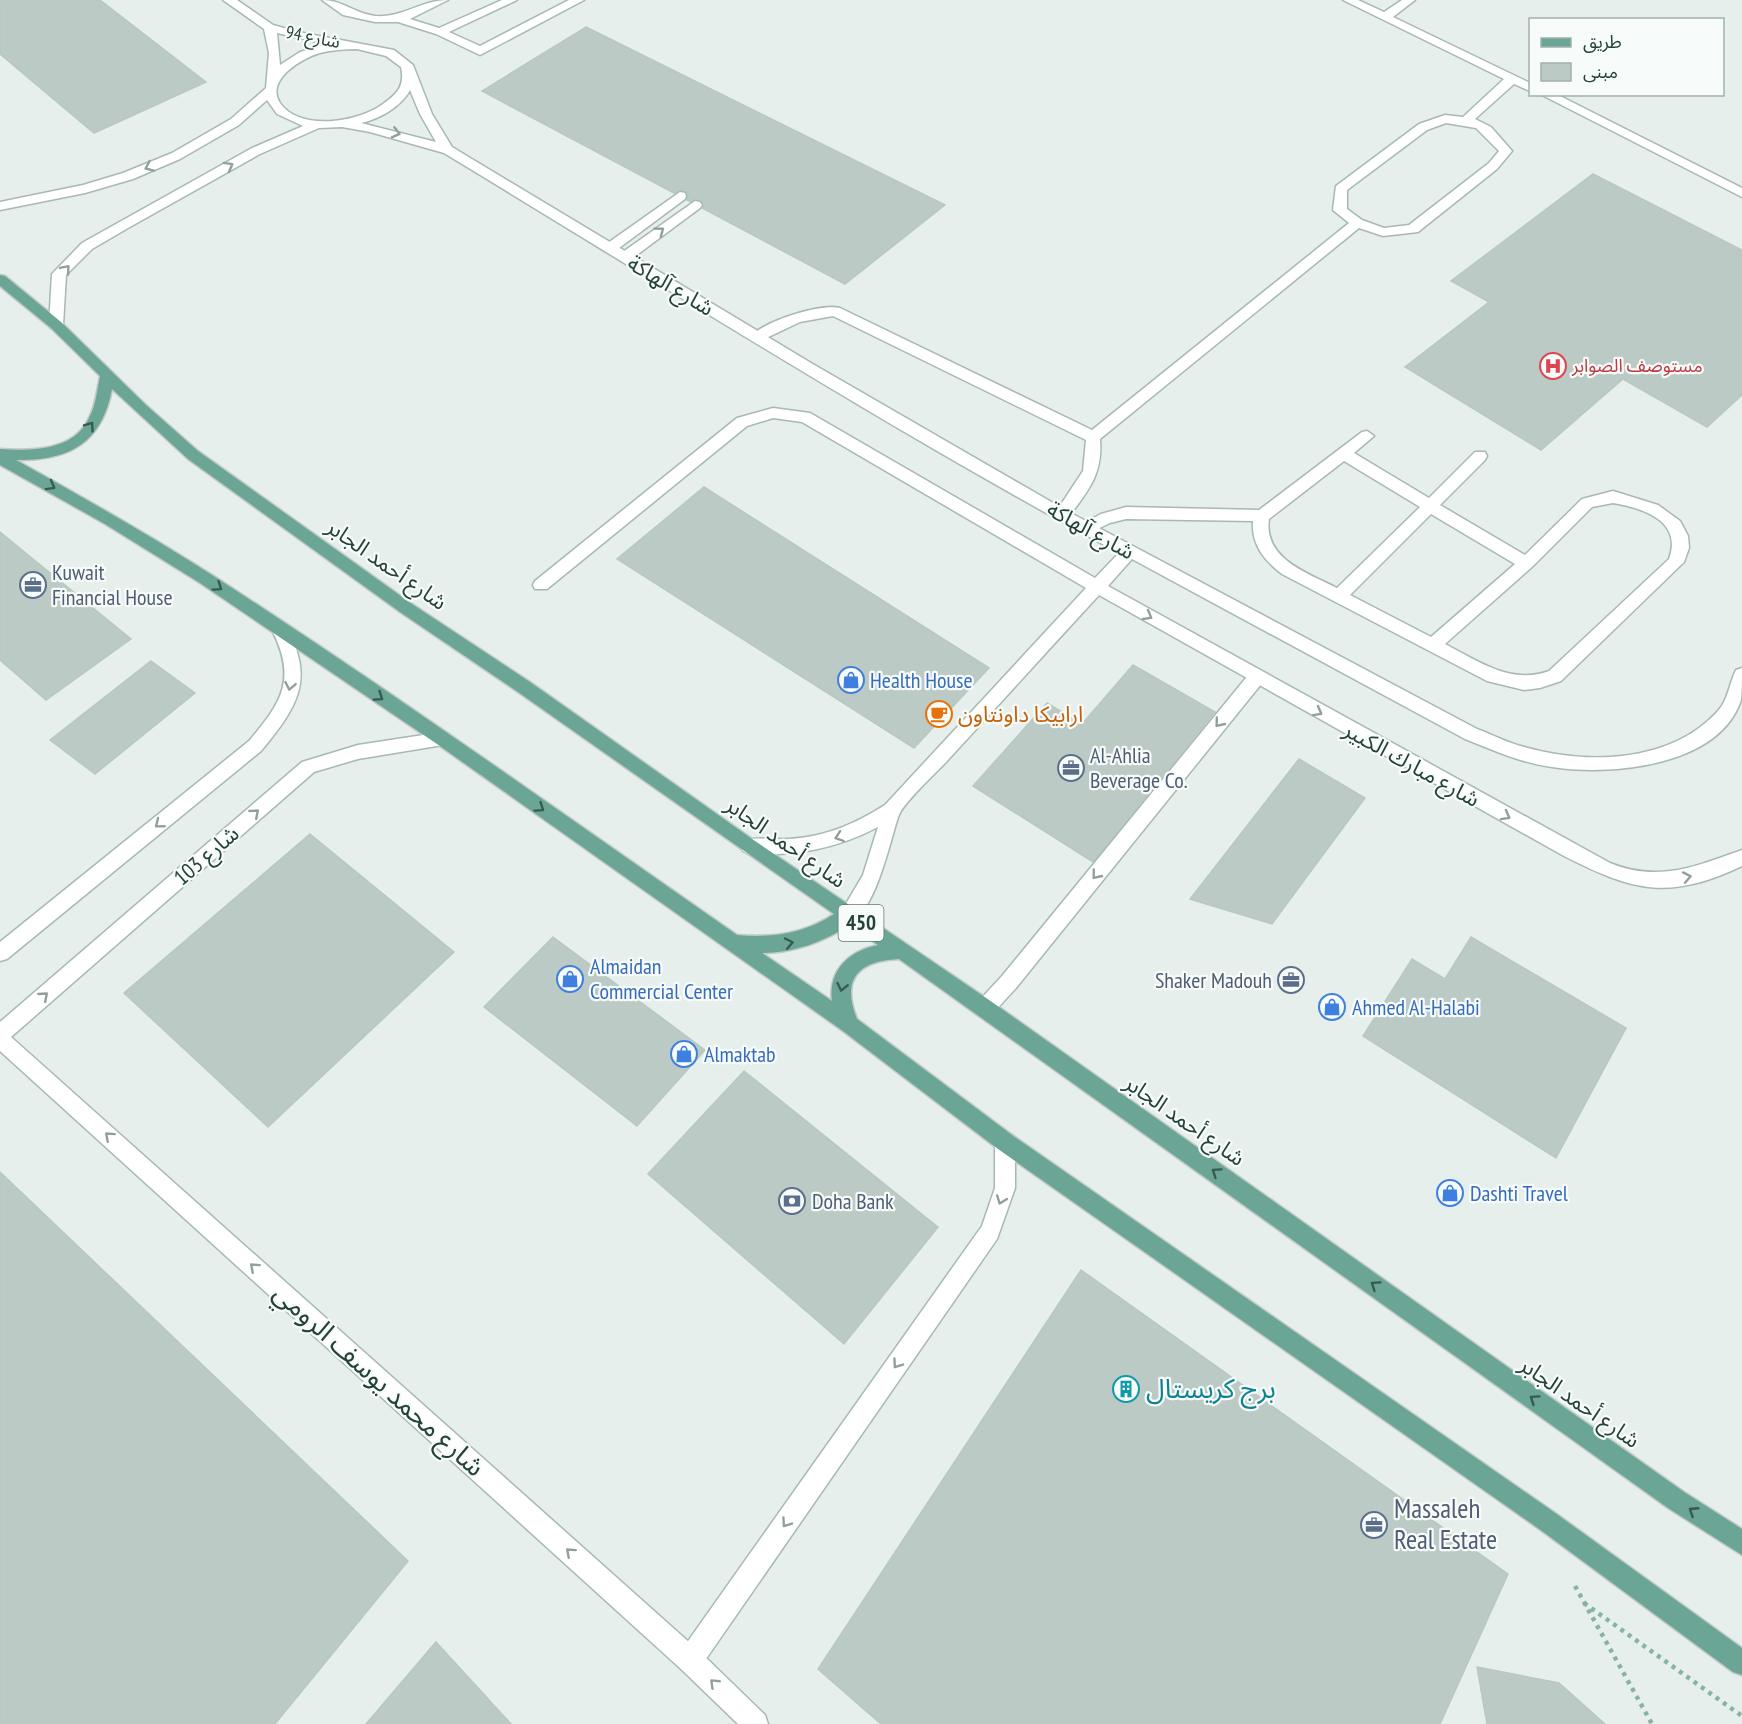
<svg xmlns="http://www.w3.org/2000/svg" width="1742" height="1724" viewBox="0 0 1742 1724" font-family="'PT Sans Narrow','Noto Sans Arabic',sans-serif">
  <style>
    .building { fill: #bbcac4; stroke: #b8c9c2; stroke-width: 1.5 }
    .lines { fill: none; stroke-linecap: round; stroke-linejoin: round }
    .service-casing { stroke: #a8b8b2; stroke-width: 3 }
    .minor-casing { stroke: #a8b8b2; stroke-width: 3 }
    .primary-casing { stroke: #c2cac8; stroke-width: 3 }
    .path { stroke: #86b3a5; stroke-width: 4.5; stroke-dasharray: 4 5; stroke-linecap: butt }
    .service { fill: #fff; fill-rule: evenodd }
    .minor { fill: #fff; fill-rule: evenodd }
    .primary { fill: #6aa596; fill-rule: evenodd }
    .oneway { stroke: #92a09c }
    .oneway2 { stroke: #365b51 }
    .labels { text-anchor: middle; stroke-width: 4.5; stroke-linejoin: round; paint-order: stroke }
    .far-street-label { font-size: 18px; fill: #24423a; stroke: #f7fbf9 }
    .far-health-label { font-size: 18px; fill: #be3a42; stroke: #f7fbf9; text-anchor: start }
    .shield { fill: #f7fbf9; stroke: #637a73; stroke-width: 1.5 }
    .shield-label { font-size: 21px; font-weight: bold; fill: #24423a }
    .street-label { font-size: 22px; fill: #24423a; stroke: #f7fbf9 }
    .service-label { font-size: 22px; fill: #4e5e75; stroke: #f7fbf9; text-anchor: start }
    .shop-label { font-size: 22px; fill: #366cbe; stroke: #f7fbf9; text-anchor: start }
    .food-label { font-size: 22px; fill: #c56008; stroke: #f7fbf9; text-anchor: start }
    .near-street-label { font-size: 27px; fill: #24423a; stroke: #f7fbf9 }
    .near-culture-label { font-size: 27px; fill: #0d838f; stroke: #f7fbf9; text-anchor: start }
    .near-service-label { font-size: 27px; fill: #4e5e75; stroke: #f7fbf9; text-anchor: start }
  </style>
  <rect width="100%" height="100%" fill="#e6efeb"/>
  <!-- building -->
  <g class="building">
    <path d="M0 0H100L206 82 94 133 0 54Z"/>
    <path d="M586 27 945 205 845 284 482 91Z"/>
    <path d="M1593 174 1742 250V395L1707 427 1623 379 1541 450 1405 367 1489 302 1451 281Z"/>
    <path d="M704 487 989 668 914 748 617 559Z"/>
    <path d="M0 532 131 639 46 700 0 660Z"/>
    <path d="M151 661 195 693 95 774 50 740Z"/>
    <path d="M1133 665 1215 712 1093 862 973 786 1047 703 1082 724Z"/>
    <path d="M1299 759 1365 798 1272 924 1190 899Z"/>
    <path d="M310 834 454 952 268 1127 124 993Z"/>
    <path d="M553 937 705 1050 637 1126 484 1007Z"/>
    <path d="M1471 937 1626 1028 1556 1158 1363 1036 1412 959 1445 979Z"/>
    <path d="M744 1071 938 1227 844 1344 648 1174Z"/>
    <path d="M0 1172 408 1561 275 1724H0Z"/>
    <path d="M1081 1270 1508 1574 1440 1724H881L818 1669Z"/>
    <path d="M436 1642 511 1724H366Z"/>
    <path d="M1477 1667 1559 1683 1605 1724H1487Z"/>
  </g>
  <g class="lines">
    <defs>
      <g id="service">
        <path d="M322 0C342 0 354 13 375 16 402 18 422 0 448 0L410 19 439 28 502 0H517L449 32 480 46 569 0H584L480 55 436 34 398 22H375L343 15Z"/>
        <path d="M1343 0H1358L1384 12 1402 0H1415L1393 17 1530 83V91L1514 84 1475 119 1491 127 1512 151 1497 169 1418 232 1383 236 1359 228 1100 439C1103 475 1088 491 1067 519H1057L1054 515 1083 471 1086 440 833 316 800 322 758 342 751 337C763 321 821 303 840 308L1092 430 1349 223 1333 210 1336 186 1419 124 1445 115 1463 117 1504 79ZM1446 123 1476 128 1499 151 1489 163 1409 225 1384 228 1362 220 1347 209V190L1427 130Z"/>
        <path d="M1540 94H1556L1742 188V197Z"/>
        <path d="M680 192 685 193 686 196 685 199 615 251H605L603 248 605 245Z"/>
        <path d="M695 201 700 202 702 205 700 208 630 260H620L618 257 620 254Z"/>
        <path d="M1367 431 1374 436 1354 453 1429 498 1475 452H1485L1487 456 1485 460 1440 505 1525 555 1582 499 1613 491 1658 505 1680 521 1688 536 1689 548 1684 562 1561 681 1540 688 1524 690 1487 681 1282 574C1265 561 1251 545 1253 521L1126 519 1110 523 1087 534 1082 532 1079 528 1082 524 1101 514 1126 507 1259 510 1362 432ZM1344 461 1420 507 1337 588C1308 573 1263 559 1269 519ZM1613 503C1643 508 1683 521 1669 559L1549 671C1511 685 1478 661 1445 644L1532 567 1592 507ZM1431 514 1515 564 1431 637 1350 595Z"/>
        <path d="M1256 671 1262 673 1264 678 1262 683 1016 988 992 1014 985 1017 978 1014 975 1008 978 1002 1002 976 1250 673Z"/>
        <path d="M1005 1132 1012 1135 1015 1142V1188L997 1239 699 1669 690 1672 681 1669 678 1660 681 1651 982 1226 995 1188V1142L998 1135Z"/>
      </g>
      <g id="minor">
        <path d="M223 0H237L273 25 298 32 394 50 413 65 432 114 452 147 811 363 1067 511 1477 729C1493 735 1508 743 1524 747 1587 765 1670 763 1717 712 1728 701 1729 684 1736 670L1742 668C1742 678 1742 691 1741 700 1719 767 1609 776 1552 767 1521 763 1493 750 1465 739L1132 559 1108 586 1610 863C1658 883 1697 866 1742 850V866C1668 901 1633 891 1564 856L1099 595C1048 650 998 706 947 761 936 773 904 802 899 815 891 834 873 931 842 920L840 914 863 875 878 827C836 849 796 856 749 854L743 851 740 846 743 841C757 836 774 840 789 839 825 837 855 824 885 805L1086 588 802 422 773 418 747 426 547 589H535L533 585 535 581 737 418 773 408 810 413 1095 578 1119 553C889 429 667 288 444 153L370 132 342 127 319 128 260 154 128 228 92 249 66 275 63 325 61 328H51L49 325 52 274 82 243 252 148 303 126 277 114 267 100 239 125 180 159 133 179 85 193 0 210V202L83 185 123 173 172 153 231 119 266 88 269 53 264 29ZM277 33 327 44 300 52 280 65ZM357 49 386 56 401 67C405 86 398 93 383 104 359 122 300 132 280 103 265 80 302 58 320 53 332 50 345 49 357 49ZM410 90 420 114 436 142 361 123C379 119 401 107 410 90Z"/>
        <path d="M280 624 286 626C315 680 298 706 261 751L7 959 0 961V942L249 741C282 702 297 679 272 630L274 626Z"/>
        <path d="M443 732 449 734 452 739 449 744 358 759 314 772 11 1037 699 1651 765 1715 768 1724H738L681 1669 0 1051V1022L302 762 358 745Z"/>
      </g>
      <path id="primary" d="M0 275 5 276 61 322 146 405 198 451 412 604 530 682 755 841 992 1002 1684 1492 1742 1529V1555L1668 1508 899 959C858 961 841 979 857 1019L1012 1135 1558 1515 1742 1648V1675L1733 1672 1542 1531 998 1149 843 1031 437 744 200 583 105 524 0 465V449C31 451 74 451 89 418 96 405 97 390 100 376L51 328 0 286ZM112 389 188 459 400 612 518 692 834 914C804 934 772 938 737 935 563 814 390 690 212 575 148 534 82 497 16 460 69 461 102 443 112 389ZM849 925 878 945C849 951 828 970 832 1001L762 953C793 953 824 942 849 925Z"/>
    </defs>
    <!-- service casing -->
    <use href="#service" class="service-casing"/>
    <!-- minor casing -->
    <use href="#minor" class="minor-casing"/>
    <!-- primary casing -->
    <use href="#primary" class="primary-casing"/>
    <!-- path -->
    <g class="path">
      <path d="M1575 1586 1652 1724"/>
      <path d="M1584 1603 1742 1716"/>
    </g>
    <!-- service -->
    <use href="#service" class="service"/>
    <!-- minor -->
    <use href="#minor" class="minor"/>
    <!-- primary -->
    <use href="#primary" class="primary"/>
  </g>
  <!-- one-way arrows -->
  <defs><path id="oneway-chevron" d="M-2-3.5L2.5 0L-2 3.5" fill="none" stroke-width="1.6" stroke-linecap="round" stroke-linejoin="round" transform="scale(1.5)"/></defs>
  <g class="oneway">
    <use href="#oneway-chevron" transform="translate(396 133) rotate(14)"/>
    <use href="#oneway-chevron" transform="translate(229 166) rotate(-29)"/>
    <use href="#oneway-chevron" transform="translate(149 167) rotate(156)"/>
    <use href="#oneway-chevron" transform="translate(660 231) rotate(-37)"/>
    <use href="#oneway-chevron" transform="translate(66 269) rotate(-50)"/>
    <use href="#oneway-chevron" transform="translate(1148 616) rotate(30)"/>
    <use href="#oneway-chevron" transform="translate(290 686) rotate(101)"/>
    <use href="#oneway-chevron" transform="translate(1318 712) rotate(29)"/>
    <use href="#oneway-chevron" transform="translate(1219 723) rotate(129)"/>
    <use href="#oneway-chevron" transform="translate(255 813) rotate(-41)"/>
    <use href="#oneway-chevron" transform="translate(1506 816) rotate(29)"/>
    <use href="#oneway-chevron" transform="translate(159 824) rotate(141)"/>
    <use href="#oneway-chevron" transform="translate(839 837) rotate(161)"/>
    <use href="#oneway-chevron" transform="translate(1096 875) rotate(129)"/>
    <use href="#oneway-chevron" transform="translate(1687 877) rotate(-11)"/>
    <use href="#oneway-chevron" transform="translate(44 996) rotate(-41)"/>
    <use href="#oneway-chevron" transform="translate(109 1136) rotate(-138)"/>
    <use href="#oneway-chevron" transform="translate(1001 1200) rotate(110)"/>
    <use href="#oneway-chevron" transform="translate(254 1267) rotate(-138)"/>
    <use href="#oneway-chevron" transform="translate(897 1364) rotate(125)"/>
    <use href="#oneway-chevron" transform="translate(786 1523) rotate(125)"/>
    <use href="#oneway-chevron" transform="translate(570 1552) rotate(-138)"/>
    <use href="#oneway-chevron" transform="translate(714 1683) rotate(-136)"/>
  </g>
  <g class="oneway2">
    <use href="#oneway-chevron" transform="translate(90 426) rotate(-55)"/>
    <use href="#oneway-chevron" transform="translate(51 486) rotate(29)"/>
    <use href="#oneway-chevron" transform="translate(218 587) rotate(35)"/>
    <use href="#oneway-chevron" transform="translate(379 697) rotate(34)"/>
    <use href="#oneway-chevron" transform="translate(540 808) rotate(35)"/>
    <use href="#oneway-chevron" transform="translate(789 943) rotate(-12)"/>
    <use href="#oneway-chevron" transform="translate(842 987) rotate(102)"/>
    <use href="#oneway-chevron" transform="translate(1216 1172) rotate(-145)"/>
    <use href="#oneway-chevron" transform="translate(1375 1285) rotate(-145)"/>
    <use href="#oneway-chevron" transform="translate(1534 1399) rotate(-145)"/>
    <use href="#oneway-chevron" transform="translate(1693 1511) rotate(-147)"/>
  </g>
  <!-- icons -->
  <defs>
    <symbol id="hospital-ring" viewBox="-11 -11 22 22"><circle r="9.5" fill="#f7fbf9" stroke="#e0444e" stroke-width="1.5"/><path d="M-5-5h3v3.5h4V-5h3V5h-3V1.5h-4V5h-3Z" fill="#e0444e"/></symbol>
    <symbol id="office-ring" viewBox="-11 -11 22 22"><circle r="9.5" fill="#f7fbf9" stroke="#5c6f8a" stroke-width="1.5"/><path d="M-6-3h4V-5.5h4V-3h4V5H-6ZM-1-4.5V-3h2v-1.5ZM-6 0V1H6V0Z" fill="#5c6f8a"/></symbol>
    <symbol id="shop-ring" viewBox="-11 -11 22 22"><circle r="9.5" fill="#f7fbf9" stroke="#3f7fe0" stroke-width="1.5"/><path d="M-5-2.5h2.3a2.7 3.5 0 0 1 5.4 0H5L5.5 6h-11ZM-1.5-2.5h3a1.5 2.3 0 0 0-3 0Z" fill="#3f7fe0"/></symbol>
    <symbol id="cafe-ring" viewBox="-11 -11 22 22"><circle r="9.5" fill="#f7fbf9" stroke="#e8710a" stroke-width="1.5"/><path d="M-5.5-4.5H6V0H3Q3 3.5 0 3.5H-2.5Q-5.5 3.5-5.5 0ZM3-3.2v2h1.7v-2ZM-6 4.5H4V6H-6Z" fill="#e8710a"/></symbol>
    <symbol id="bank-ring" viewBox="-11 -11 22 22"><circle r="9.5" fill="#f7fbf9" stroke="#5c6f8a" stroke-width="1.5"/><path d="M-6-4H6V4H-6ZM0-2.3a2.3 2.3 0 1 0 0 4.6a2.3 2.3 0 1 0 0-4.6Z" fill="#5c6f8a"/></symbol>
    <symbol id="building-ring" viewBox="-11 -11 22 22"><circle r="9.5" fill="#f7fbf9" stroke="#0f9aa8" stroke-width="1.5"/><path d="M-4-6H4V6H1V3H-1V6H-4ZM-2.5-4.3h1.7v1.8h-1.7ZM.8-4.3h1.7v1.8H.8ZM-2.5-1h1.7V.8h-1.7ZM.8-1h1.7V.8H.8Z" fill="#0f9aa8"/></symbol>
  </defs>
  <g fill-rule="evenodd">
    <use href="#hospital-ring" x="1538" y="351" width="30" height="30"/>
    <use href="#office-ring" x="18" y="570" width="30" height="30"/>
    <use href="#shop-ring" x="836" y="665" width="30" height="30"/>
    <use href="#cafe-ring" x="924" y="699" width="30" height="30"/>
    <use href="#office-ring" x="1056" y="753" width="30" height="30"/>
    <use href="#shop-ring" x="555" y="964" width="30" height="30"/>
    <use href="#office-ring" x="1276" y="965" width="30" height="30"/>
    <use href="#shop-ring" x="1317" y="992" width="30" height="30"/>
    <use href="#shop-ring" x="669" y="1039" width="30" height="30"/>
    <use href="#shop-ring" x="1435" y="1178" width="30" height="30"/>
    <use href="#bank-ring" x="777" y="1186" width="30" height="30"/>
    <use href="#building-ring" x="1111" y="1374" width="30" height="30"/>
    <use href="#office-ring" x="1359" y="1510" width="30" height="30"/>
  </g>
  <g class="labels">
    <!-- far-street labels -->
    <g class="far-street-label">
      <text transform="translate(313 37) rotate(11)" y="6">شارع 94</text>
    </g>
    <!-- far-health labels -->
    <g class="far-health-label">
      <text x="1572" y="372">مستوصف الصوابر</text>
    </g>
    <!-- shield labels -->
    <rect class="shield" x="838.5" y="905" width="45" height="36" rx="4.5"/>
    <g class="shield-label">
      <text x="861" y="930">450</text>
    </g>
    <!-- street labels -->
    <g class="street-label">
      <text transform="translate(671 285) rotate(31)" y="8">شارع آلهاكة</text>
      <text transform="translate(1091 530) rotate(29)" y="8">شارع آلهاكة</text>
      <text transform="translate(387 564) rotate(35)" y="8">شارع أحمد الجابر</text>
      <text transform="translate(1412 764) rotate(29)" y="8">شارع مبارك الكبير</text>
      <text transform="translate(786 842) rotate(35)" y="8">شارع أحمد الجابر</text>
      <text transform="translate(206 855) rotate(-41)" y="8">شارع 103</text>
      <text transform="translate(1185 1120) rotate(35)" y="8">شارع أحمد الجابر</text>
      <text transform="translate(1580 1402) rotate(35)" y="8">شارع أحمد الجابر</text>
    </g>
    <!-- service labels -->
    <g class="service-label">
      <text x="52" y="580">Kuwait<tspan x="52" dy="25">Financial House</tspan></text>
      <text x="1090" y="763">Al-Ahlia<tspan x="1090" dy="25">Beverage Co.</tspan></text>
      <text x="1272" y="988" text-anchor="end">Shaker Madouh</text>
      <text x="812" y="1209">Doha Bank</text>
    </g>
    <!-- shop labels -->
    <g class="shop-label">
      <text x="870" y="688">Health House</text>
      <text x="590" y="974">Almaidan<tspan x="590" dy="25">Commercial Center</tspan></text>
      <text x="1352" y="1015">Ahmed Al-Halabi</text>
      <text x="704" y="1062">Almaktab</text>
      <text x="1470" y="1201">Dashti Travel</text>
    </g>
    <!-- food labels -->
    <g class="food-label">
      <text x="958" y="722">ارابيكا داونتاون</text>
    </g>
    <!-- near-street labels -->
    <g class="near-street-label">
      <text transform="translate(379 1380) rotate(42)" y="9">شارع محمد يوسف الرومي</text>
    </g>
    <!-- near-culture labels -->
    <g class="near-culture-label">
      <text x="1146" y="1398">برج كريستال</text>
    </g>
    <!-- near-service labels -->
    <g class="near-service-label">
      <text x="1394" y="1518">Massaleh<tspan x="1394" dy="31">Real Estate</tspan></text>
    </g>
  </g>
  <!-- legend -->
  <rect x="1529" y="18" width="195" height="78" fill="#f7fbf9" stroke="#a3b1ad" stroke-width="1.5"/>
  <rect x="1541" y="38" width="30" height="9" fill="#6aa596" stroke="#a3b1ad" stroke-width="1.5"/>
  <text x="1583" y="48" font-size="18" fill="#24423a">طريق</text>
  <rect x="1541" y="63" width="30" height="18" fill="#bbcac4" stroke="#a3b1ad" stroke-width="1.5"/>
  <text x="1583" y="78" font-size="18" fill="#24423a">مبنى</text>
</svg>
